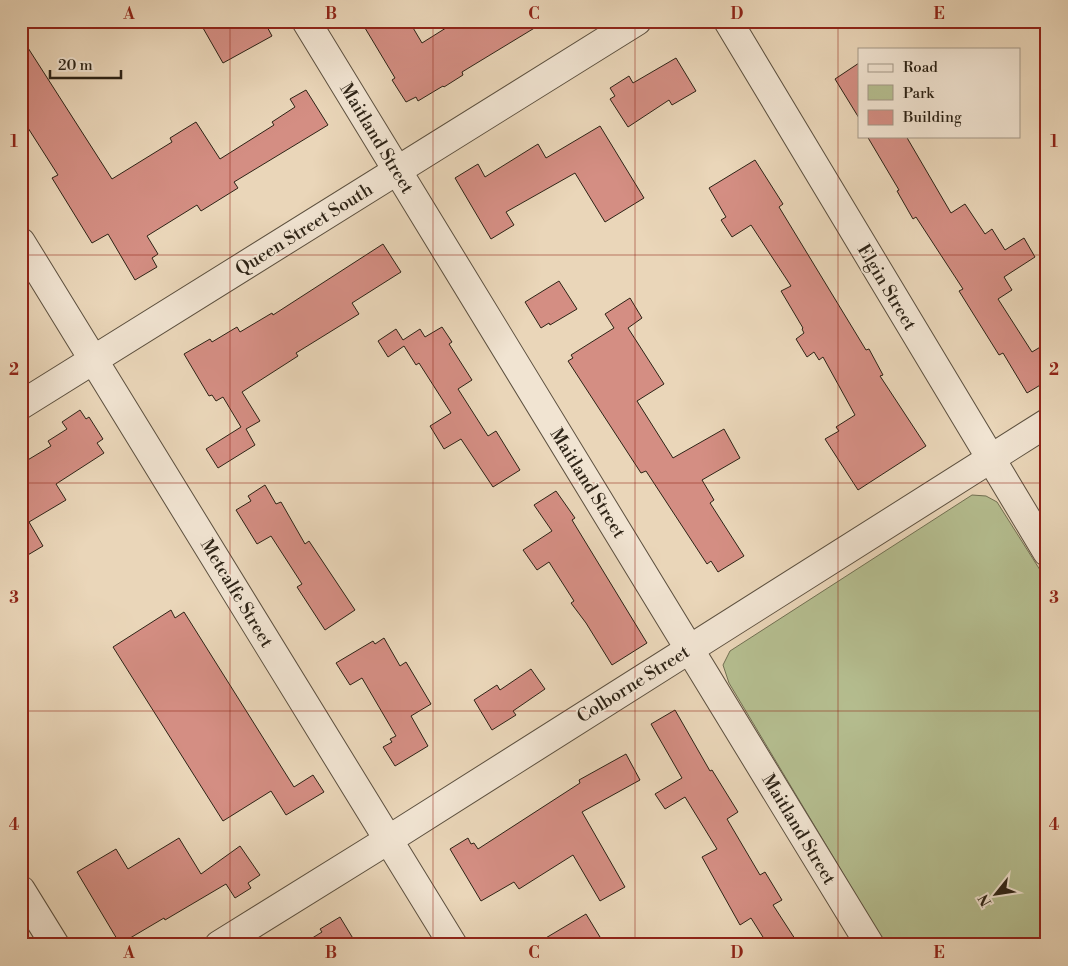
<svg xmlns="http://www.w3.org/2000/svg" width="1068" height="966" viewBox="0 0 1068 966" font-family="'Libre Bodoni',serif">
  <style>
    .green { fill: #b5be90; stroke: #717053 }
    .building { fill: #d48e83; stroke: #2d2316 }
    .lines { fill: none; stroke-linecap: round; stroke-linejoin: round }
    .minor-casing { stroke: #5c503f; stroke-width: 30 }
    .minor { stroke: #f1e4d2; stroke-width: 28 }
    .grid { fill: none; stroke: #8f2418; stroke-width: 1; stroke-opacity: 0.55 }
    .labels { text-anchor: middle; stroke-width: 4; stroke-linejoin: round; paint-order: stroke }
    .street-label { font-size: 18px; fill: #2d2316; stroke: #f1e4d2 }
    .neatline { fill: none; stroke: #8f2418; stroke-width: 2 }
    .grid-label { font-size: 16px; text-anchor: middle; font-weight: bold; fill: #8f2418 }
  </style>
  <rect width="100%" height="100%" fill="#ead6b9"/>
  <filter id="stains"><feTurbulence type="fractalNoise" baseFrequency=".004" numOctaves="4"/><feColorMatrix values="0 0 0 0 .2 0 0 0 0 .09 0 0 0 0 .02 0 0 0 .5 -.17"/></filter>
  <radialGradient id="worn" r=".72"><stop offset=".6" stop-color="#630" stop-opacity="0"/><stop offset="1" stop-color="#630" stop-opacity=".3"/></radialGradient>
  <!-- green -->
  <path class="green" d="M972 495 986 496 997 502 1047 581V945H886L729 683 723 665 730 651Z"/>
  <!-- building -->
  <g class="building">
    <path d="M199 21H264L272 36 223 63Z"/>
    <path d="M377 21H409L422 43 457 21H546L462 72 463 75 444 87 443 86 418 101 416 97 406 102 392 80 395 78 365 28Z"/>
    <path d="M21 37 112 179 172 142 170 138 196 122 220 159 274 125 272 122 295 107 290 99 306 90 328 125 234 182 238 188 201 211 197 205 147 236 158 254 152 258 157 267 135 280 108 234 92 243 52 178 58 175 21 117Z"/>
    <path d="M676 58 696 91 672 105 669 100 628 127 610 99 615 96 610 88 629 76 633 83Z"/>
    <path d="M859 63V118L835 79Z"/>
    <path d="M600 126 644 198 605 222 575 173 506 212 514 225 491 239 455 178 478 164 485 177 538 144 546 158Z"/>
    <path d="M867 136H906L951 213 965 204 985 234 992 229 1005 250 1024 238 1035 257 1004 277 1012 290 998 299 1032 352 1047 343V381L1027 393 1003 353 999 355 959 291 963 289 916 217 913 219 897 191 899 190Z"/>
    <path d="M755 160 783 204 779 207 866 350 869 349 883 375 880 376 926 446 858 490 825 439 839 431 836 427 855 415 823 357 819 360 814 352 807 357 796 339 804 333 802 329 803 328 781 291 791 286 751 225 732 237 721 220 726 217 709 188Z"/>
    <path d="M383 244 401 272 352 303 359 314 296 353 298 356 242 392 260 421 246 429 255 445 218 468 206 449 241 427 223 397 216 401 212 395 209 396 184 354 210 339 212 342 237 327 240 332 272 313 273 315Z"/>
    <path d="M559 281 577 309 550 325 549 323 541 328 525 302Z"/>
    <path d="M630 298 642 318 628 328 664 384 637 401 673 458 724 429 740 458 702 480 714 500 710 503 744 556 718 572 711 561 707 564 646 471 641 473 568 361 573 358 571 355 614 328 605 314Z"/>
    <path d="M442 327 452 342 449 344 472 380 458 389 488 436 496 431 520 470 493 487 461 439 444 449 430 426 451 413 419 363 416 365 404 346 388 357 378 341 396 329 403 340 420 329 425 337Z"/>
    <path d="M80 410 86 419 89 417 103 439 97 443 104 453 56 484 66 500 29 522 43 546 21 559V464L51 446 48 441 67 429 62 422Z"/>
    <path d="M265 485 276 504 281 502 305 544 309 541 355 610 325 630 297 587 302 584 271 536 257 544 236 510 251 501 248 496Z"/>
    <path d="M556 491 575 518 572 520 647 643 612 665 586 623 571 603 574 601 549 562 537 570 523 550 552 531 534 505Z"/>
    <path d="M171 610 175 618 184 612 294 787 313 775 324 792 286 815 271 791 223 821 113 647Z"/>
    <path d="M384 638 400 666 406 662 431 704 411 716 428 746 395 766 383 747 392 742 390 739 396 736 362 678 350 685 336 663 373 641 375 644Z"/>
    <path d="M531 669 545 689 513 711 516 715 492 730 474 700 497 685 500 690Z"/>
    <path d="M675 710 710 771 712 770 738 812 727 819 760 875 765 872 782 900 773 905 799 945H768L751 918 740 925 702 857 717 849 685 797 665 809 655 794 682 778 651 724Z"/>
    <path d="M626 754 640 780 582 812 625 887 600 901 573 855 519 889 514 882 481 901 450 849 468 838 471 844 474 843 478 849 580 783 579 780Z"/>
    <path d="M179 838 201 874 240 846 260 875 248 883 251 888 235 898 226 884 165 920 164 918 120 944 77 872 116 849 128 869Z"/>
    <path d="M586 914 600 937 586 945H534Z"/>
    <path d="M340 917 357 945H301L322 932 320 929Z"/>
  </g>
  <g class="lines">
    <defs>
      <g id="minor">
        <path d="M306 21 870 945"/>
        <path d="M728 21 1047 552"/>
        <path d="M21 242 453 945"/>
        <path d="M21 405 637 21"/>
        <path d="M21 890 55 945"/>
        <path d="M219 945 388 840 1047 423"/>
      </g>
    </defs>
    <!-- minor casing -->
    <use href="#minor" class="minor-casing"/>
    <!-- minor -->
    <use href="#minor" class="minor"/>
  </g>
  <!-- grid -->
  <path class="grid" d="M230 21V945M433 21V945M635 21V945M838 21V945M21 255H1047M21 483H1047M21 711H1047"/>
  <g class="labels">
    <!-- street labels -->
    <g class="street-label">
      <text transform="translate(377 138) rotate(59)" y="6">Maitland Street</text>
      <text transform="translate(304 229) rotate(-32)" y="6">Queen Street South</text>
      <text transform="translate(887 287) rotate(59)" y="6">Elgin Street</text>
      <text transform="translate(588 483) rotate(58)" y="6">Maitland Street</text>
      <text transform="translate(237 593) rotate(59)" y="6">Metcalfe Street</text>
      <text transform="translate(633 684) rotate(-32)" y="6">Colborne Street</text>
      <text transform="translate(799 829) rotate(59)" y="6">Maitland Street</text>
    </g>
  </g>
  <!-- margin -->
  <rect width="1068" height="966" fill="none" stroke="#ead6b9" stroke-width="55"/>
  <!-- legend -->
  <rect x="858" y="48" width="162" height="90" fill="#f1e4d2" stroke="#a39787"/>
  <rect x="868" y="64" width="25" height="8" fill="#f1e4d2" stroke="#a39787"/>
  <text x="903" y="72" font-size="15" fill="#2d2316">Road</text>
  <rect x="868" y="85" width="25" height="15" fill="#b5be90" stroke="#a39787"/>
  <text x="903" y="98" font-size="15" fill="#2d2316">Park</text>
  <rect x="868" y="110" width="25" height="15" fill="#d48e83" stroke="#a39787"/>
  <text x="903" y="122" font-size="15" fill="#2d2316">Building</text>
  <!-- north arrow -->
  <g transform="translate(996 894) rotate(240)" stroke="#f1e4d2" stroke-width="4" paint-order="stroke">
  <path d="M0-4L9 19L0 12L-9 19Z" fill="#2d2316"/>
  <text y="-8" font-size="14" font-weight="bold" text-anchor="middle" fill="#2d2316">N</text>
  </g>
  <!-- scale -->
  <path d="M50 70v8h71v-8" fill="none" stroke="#2d2316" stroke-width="2.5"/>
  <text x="58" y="70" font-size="15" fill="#2d2316" stroke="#f1e4d2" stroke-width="4" paint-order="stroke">20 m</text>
  <rect x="28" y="28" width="1012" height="910" class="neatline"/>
  <g class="grid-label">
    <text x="129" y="19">A</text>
    <text x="331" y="19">B</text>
    <text x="534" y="19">C</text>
    <text x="737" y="19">D</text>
    <text x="939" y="19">E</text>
    <text x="14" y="147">1</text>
    <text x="1054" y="147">1</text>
    <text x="14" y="375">2</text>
    <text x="1054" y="375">2</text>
    <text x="14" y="603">3</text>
    <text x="1054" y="603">3</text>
    <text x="14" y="830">4</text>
    <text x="1054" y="830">4</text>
    <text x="129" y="958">A</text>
    <text x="331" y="958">B</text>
    <text x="534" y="958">C</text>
    <text x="737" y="958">D</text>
    <text x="939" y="958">E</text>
  </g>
  <rect width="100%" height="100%" filter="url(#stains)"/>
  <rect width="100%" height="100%" fill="url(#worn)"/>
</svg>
